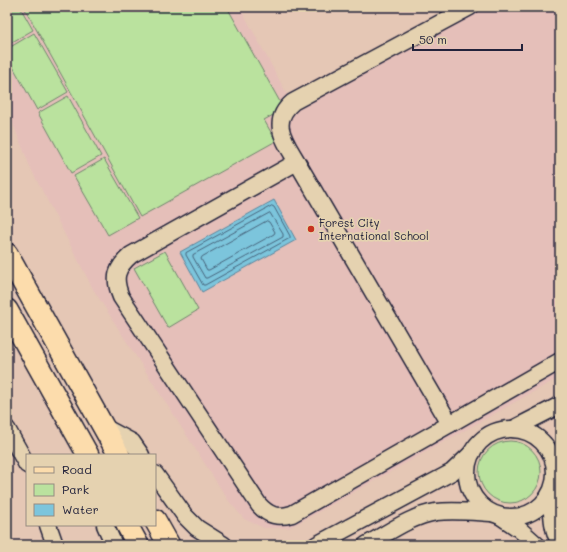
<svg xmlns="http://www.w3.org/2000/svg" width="567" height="552" viewBox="0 0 567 552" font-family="Mali,sans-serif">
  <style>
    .built { fill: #e5bfb9 }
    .green { fill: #bae29e; stroke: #6e826c }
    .water { fill: #7cc5dc; stroke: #58849c }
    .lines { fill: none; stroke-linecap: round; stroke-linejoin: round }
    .shore { stroke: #46637b; stroke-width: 1 }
    .minor-casing { stroke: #22223b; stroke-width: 19 }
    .major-casing { stroke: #22223b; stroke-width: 24 }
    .minor { stroke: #e5d2b0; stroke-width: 16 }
    .major { stroke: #fcdcac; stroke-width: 21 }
    .poi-dot { fill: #c8321e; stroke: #e5d2b0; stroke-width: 1.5 }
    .labels { text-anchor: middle; stroke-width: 3.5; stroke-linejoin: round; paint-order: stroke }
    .poi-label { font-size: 11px; fill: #22223b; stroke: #e5d2b0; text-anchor: start }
  </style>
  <rect width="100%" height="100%" fill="#e5c7b5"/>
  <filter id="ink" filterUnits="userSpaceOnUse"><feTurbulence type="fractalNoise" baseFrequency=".025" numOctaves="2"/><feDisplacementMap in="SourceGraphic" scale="8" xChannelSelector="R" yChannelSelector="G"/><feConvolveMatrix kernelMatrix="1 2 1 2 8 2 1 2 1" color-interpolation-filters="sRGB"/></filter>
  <g filter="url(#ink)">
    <!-- built -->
    <path class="built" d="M7 7H240L289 98 452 7H560V377L306 519 288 528H264L244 519 228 500 93 289 31 169 7 109Z"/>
    <!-- green -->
    <g class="green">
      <path d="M7 7H20L33 30 7 45Z"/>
      <path d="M30 7H227L284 109 264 120 276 141 140 217 25 9Z"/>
      <path d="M34 33 68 92 37 110 7 56V49Z"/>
      <path d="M68 96 101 156 71 173 38 113Z"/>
      <path d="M104 159 138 218 108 235 74 176Z"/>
      <path d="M165 251 198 310 168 328 134 268Z"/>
      <circle cx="510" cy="472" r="31"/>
    </g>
    <!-- water -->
    <path class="water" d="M274 200 296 240 202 292 180 252Z"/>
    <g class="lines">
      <!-- shore -->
      <g class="shore">
        <path d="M272 206 274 207 290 236V238L205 285H203L186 255V253Z"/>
        <path d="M270 213 283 234V237L207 278H205L193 257V255Z"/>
        <path d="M267 221 269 222 275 232 274 234 209 270H207L201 259 202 257Z"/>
      </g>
      <defs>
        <g id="minor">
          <path d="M470 7 293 102C269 122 285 141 297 162L450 424 560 361"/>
          <path d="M297 162 131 255C116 268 113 278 121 297L259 505C269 516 278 518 292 514L450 424"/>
          <path d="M104 427 132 442 141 455"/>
          <circle cx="511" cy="473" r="44"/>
          <path d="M7 429 27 465"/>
          <path d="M513 429 560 405"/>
          <path d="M155 474 185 516 197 528 224 545"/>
          <path d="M551 493C552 510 551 529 560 543"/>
          <path d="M500 516 519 529 537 545"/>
          <path d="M48 525 55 545"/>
          <path d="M105 525 114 545"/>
          <path d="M316 545 452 472 472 453"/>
          <path d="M366 545C388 533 411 516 436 512 454 510 473 512 491 513"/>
        </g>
        <g id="major">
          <path d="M7 254 119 455"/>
          <path d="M7 310 88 455"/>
          <path d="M155 520 169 545"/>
          <path d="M127 525 138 545"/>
        </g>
      </defs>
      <!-- minor casing -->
      <use href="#minor" class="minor-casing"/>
      <!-- major casing -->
      <use href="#major" class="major-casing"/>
      <!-- minor -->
      <use href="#minor" class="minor"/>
      <!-- major -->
      <use href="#major" class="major"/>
    </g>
  </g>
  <!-- markers -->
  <circle class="poi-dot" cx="311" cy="229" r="4"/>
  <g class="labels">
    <!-- poi labels -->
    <g class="poi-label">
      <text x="319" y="227">Forest City<tspan x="319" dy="13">International School</tspan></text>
    </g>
  </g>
  <!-- margin -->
  <rect width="567" height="552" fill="none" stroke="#e5d2b0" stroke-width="24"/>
  <rect x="12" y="12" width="543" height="528" fill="none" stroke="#22223b" stroke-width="1.5" filter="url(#ink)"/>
  <!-- legend -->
  <rect x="26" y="454" width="130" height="72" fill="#e5d2b0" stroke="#978c81"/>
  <rect x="34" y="467" width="20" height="6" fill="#fcdcac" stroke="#978c81"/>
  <text x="62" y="474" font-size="12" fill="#22223b">Road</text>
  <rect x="34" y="484" width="20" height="12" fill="#bae29e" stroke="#978c81"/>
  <text x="62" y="494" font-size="12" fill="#22223b">Park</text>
  <rect x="34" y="504" width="20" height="12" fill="#7cc5dc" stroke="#978c81"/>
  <text x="62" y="514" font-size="12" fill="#22223b">Water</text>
  <!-- scale -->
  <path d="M413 44v6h109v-6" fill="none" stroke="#22223b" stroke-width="2"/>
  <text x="419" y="44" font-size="12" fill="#22223b" stroke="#e5d2b0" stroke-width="3" paint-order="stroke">50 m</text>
</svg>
